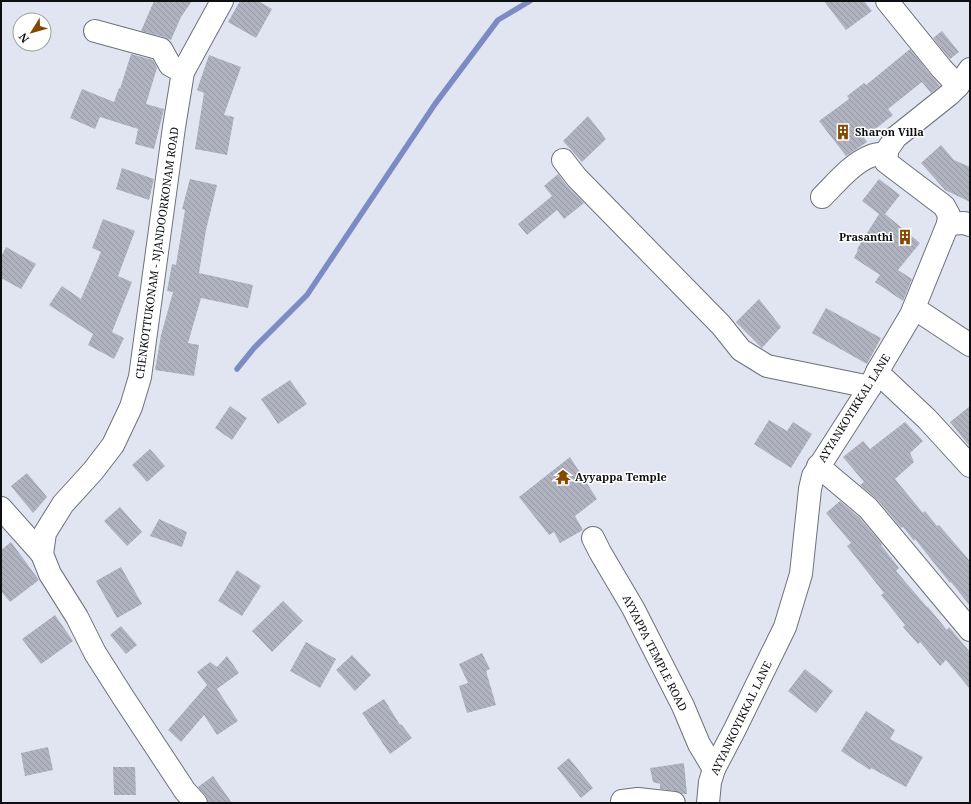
<svg xmlns="http://www.w3.org/2000/svg" width="971" height="804" viewBox="0 0 971 804" font-family="'Noto Serif',serif">
  <style>
    .lines { fill: none; stroke-linecap: round; stroke-linejoin: round }
    .stream { stroke: #7c8bc4; stroke-width: 5.5 }
    .building { fill: url(#building-back-hatch) }
    .minor-casing { stroke: #6e717b; stroke-width: 24 }
    .major-casing { stroke: #6e717b; stroke-width: 24 }
    .minor { stroke: #fff; stroke-width: 22 }
    .major { stroke: #fff; stroke-width: 22 }
    .labels { text-anchor: middle; stroke-width: 3; stroke-linejoin: round; paint-order: stroke }
    .poi-label { font-size: 11px; font-weight: bold; fill: #0c0e11; stroke: #fff; text-anchor: start }
    .street-label { font-size: 11px; fill: #0c0e11; stroke: #fff }
  </style>
  <defs>
    <pattern id="building-back-hatch" width="6" height="6" patternUnits="userSpaceOnUse"><rect width="6" height="6" fill="#b0b3bf"/><path d="M-1 5l2 2M0 0l6 6M5-1l2 2" fill="none" stroke="#9699a3"/></pattern>
  </defs>
  <rect width="100%" height="100%" fill="#e1e5f1"/>
  <g class="lines">
    <!-- stream -->
    <path class="stream" d="M237 369 254 348 307 295 435 104 498 20 530 1"/>
  </g>
  <!-- building -->
  <g class="building">
    <path d="M154 1H192L181 17 171 40 164 37 141 31Z"/>
    <path d="M240 1H258L272 9 256 38 228 22Z"/>
    <path d="M824 1H864L872 11 846 30Z"/>
    <path d="M942 31 959 52 950 59 933 38Z"/>
    <path d="M910 49 940 86 931 93 922 82 888 109 893 115 864 138 867 142 846 156 819 121 849 99 847 96 864 83 866 85Z"/>
    <path d="M131 54 153 60 157 68 146 104 164 109 154 149 135 144 138 129 100 117 95 129 70 118 82 89 114 102 119 88 120 89Z"/>
    <path d="M209 55 241 67 224 115 234 117 227 155 195 149 204 93 197 90Z"/>
    <path d="M588 116 606 139 582 162 563 141Z"/>
    <path d="M941 145 954 160 970 167V202L945 190 921 163Z"/>
    <path d="M122 168 154 179 149 200 116 189Z"/>
    <path d="M558 174 568 187 584 203 564 219 557 210 527 235 518 224 552 196 544 186Z"/>
    <path d="M190 179 217 185 206 230 199 273 253 285 248 308 201 298 188 343 199 345 194 376 155 370 161 335 173 292 167 291 172 264 176 265 185 210 182 209Z"/>
    <path d="M879 179 900 195 885 214 920 243 898 270 912 279 903 301 875 282 880 275 854 258 858 250 857 249 879 214 862 201Z"/>
    <path d="M103 219 135 231 118 276 132 282 112 332 124 338 114 359 88 345 93 334 49 305 62 286 81 299 101 252 92 248Z"/>
    <path d="M6 247 36 264 21 289 1 278V257Z"/>
    <path d="M759 299 781 327 762 348 736 322Z"/>
    <path d="M826 308 881 338 867 364 812 333Z"/>
    <path d="M290 380 307 404 278 424 261 399Z"/>
    <path d="M230 406 247 418 232 440 215 428Z"/>
    <path d="M970 406V447L950 422Z"/>
    <path d="M769 420 787 431 793 422 812 434 791 468 754 444Z"/>
    <path d="M905 422 923 441 910 453 914 462 895 479 923 513 925 511 937 526 939 525 970 561V606L951 582 950 583 915 539 914 541 903 527 901 528 878 500 860 485 864 482 843 457 863 441 870 449Z"/>
    <path d="M150 449 165 466 147 482 132 465Z"/>
    <path d="M570 457 597 499 575 516 583 530 560 543 554 532 549 535 519 497Z"/>
    <path d="M27 473 47 497 33 513 11 486Z"/>
    <path d="M840 501 859 517 882 544 881 545 899 568 896 571 927 607H928L947 630 949 627 970 652V689L946 660 940 666 920 642 918 644 903 627 905 625 881 595 884 593 847 546 851 543 826 513Z"/>
    <path d="M120 507 142 532 127 546 104 521Z"/>
    <path d="M159 519 187 532 182 547 150 536Z"/>
    <path d="M11 542 39 580 10 602 1 591V550Z"/>
    <path d="M121 567 142 604 117 618 96 581Z"/>
    <path d="M237 570 261 586 242 616 218 601Z"/>
    <path d="M283 601 303 621 272 652 252 631Z"/>
    <path d="M55 615 73 641 41 664 22 639Z"/>
    <path d="M121 626 137 645 126 654 110 635Z"/>
    <path d="M306 642 336 659 320 688 290 671Z"/>
    <path d="M482 653 490 669 486 671 496 705 467 713 459 686 468 683 459 664Z"/>
    <path d="M352 655 371 675 355 691 336 670Z"/>
    <path d="M227 656 239 673 217 689 238 721 217 735 204 715 181 742 168 730 207 685 197 672 210 662 217 667Z"/>
    <path d="M805 669 833 691 816 713 788 691Z"/>
    <path d="M384 699 400 725 401 724 412 738 390 754 362 713Z"/>
    <path d="M866 711 895 730 890 739 923 757 906 787 871 768 870 770 841 751Z"/>
    <path d="M48 747 53 770 25 776 21 753Z"/>
    <path d="M569 758 593 788 581 798 557 768Z"/>
    <path d="M684 763 687 794H682L675 791 660 789V784L653 782 650 768Z"/>
    <path d="M113 767H135L136 795H114Z"/>
    <path d="M213 776 232 803H209L205 795 198 787Z"/>
  </g>
  <g class="lines">
    <defs>
      <g id="minor">
        <path d="M887 1 942 69 958 86"/>
        <path d="M95 31 161 49 170 65 183 72"/>
        <path d="M563 160 577 178 721 325 741 350 767 366 870 387"/>
        <path d="M822 197C836 183 852 163 871 156 876 154 881 154 887 153"/>
        <path d="M948 224 964 223 970 225"/>
        <path d="M914 308 970 345"/>
        <path d="M877 372 927 419 970 466"/>
        <path d="M818 466 868 508 970 630"/>
        <path d="M1 508 42 554"/>
        <path d="M593 538 600 552 633 608 683 706 699 744 714 769"/>
        <path d="M622 801 638 799 674 803"/>
        <path d="M708 803 710 782 714 769 735 729 785 627 801 574 810 489 813 476 870 387 877 372 911 315 948 224 949 215 944 206 886 162 887 150 896 137 950 94 958 86 970 69"/>
      </g>
      <path id="major" d="M196 803 185 791 123 697 95 653 77 617 50 574 42 554 45 533 63 504 93 471 113 445 131 407 140 377 174 127 183 72 222 1"/>
    </defs>
    <!-- minor casing -->
    <use href="#minor" class="minor-casing"/>
    <!-- major casing -->
    <use href="#major" class="major-casing"/>
    <!-- minor -->
    <use href="#minor" class="minor"/>
    <!-- major -->
    <use href="#major" class="major"/>
  </g>
  <!-- icons -->
  <defs>
    <symbol id="building-bare" viewBox="-9 -9 18 18"><path d="M-4-6H4V6H1V3H-1V6H-4ZM-2.5-4.3h1.7v1.8h-1.7ZM.8-4.3h1.7v1.8H.8ZM-2.5-1h1.7V.8h-1.7ZM.8-1h1.7V.8H.8Z" fill="#834900" stroke="#fff" stroke-width="2.5" paint-order="stroke"/></symbol>
    <symbol id="temple-bare" viewBox="-9 -9 18 18"><path d="M0-6L5-2H3V0L6.5 2.5H4V6H1.5V3h-3V6H-4V2.5H-6.5L-3 0V-2H-5Z" fill="#834900" stroke="#fff" stroke-width="2.5" paint-order="stroke"/></symbol>
  </defs>
  <g fill-rule="evenodd">
    <use href="#building-bare" x="832" y="121" width="22" height="22"/>
    <use href="#building-bare" x="894" y="226" width="22" height="22"/>
    <use href="#temple-bare" x="552" y="466" width="22" height="22"/>
  </g>
  <g class="labels">
    <!-- poi labels -->
    <g class="poi-label">
      <text x="855" y="136">Sharon Villa</text>
      <text x="893" y="241" text-anchor="end">Prasanthi</text>
      <text x="575" y="481">Ayyappa Temple</text>
    </g>
    <!-- street labels -->
    <g class="street-label">
      <text transform="translate(157 253) rotate(-82)" y="4">CHENKOTTUKONAM - NJANDOORKONAM ROAD</text>
      <text transform="translate(854 408) rotate(-58)" y="4">AYYANKOYIKKAL LANE</text>
      <text transform="translate(655 653) rotate(63)" y="4">AYYAPPA TEMPLE ROAD</text>
      <text transform="translate(741 718) rotate(-64)" y="4">AYYANKOYIKKAL LANE</text>
    </g>
  </g>
  <!-- border -->
  <rect width="971" height="804" fill="none" stroke="#0c0e11" stroke-width="4"/>
  <!-- north arrow -->
  <g transform="translate(32 32) rotate(233)"><circle r="19" fill="#ffffff" stroke="#9e9fa0"/>
  <path d="M0-3L7 15L0 10L-7 15Z" fill="#834900"/>
  <text y="-6" font-size="11" font-weight="bold" text-anchor="middle" fill="#0c0e11">N</text>
  </g>
</svg>
